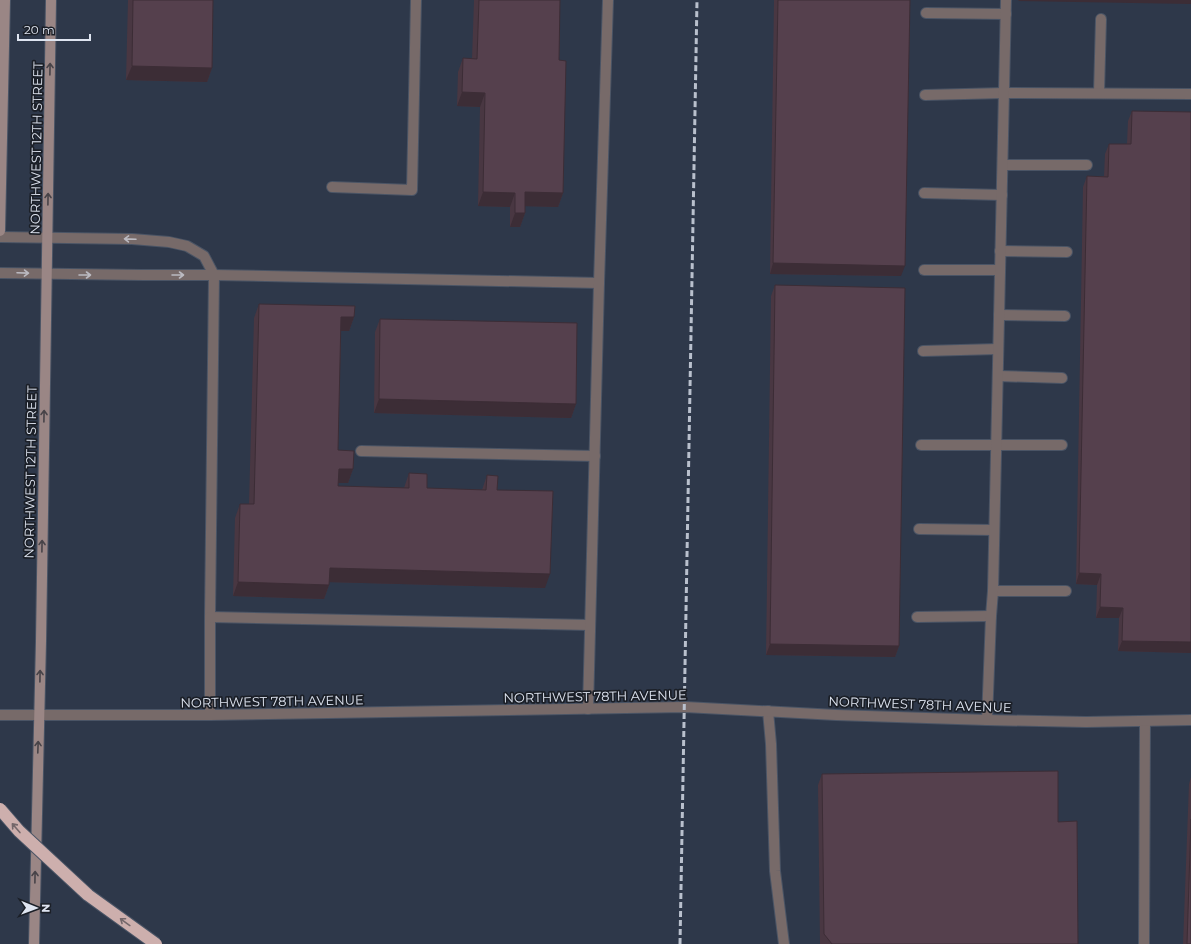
<svg xmlns="http://www.w3.org/2000/svg" width="1191" height="944" viewBox="0 0 1191 944" font-family="Montserrat,sans-serif">
  <style>
    .lines { fill: none; stroke-linecap: round; stroke-linejoin: round }
    .service-casing { stroke: #4a5465; stroke-width: 12 }
    .minor-casing { stroke: #4a5465; stroke-width: 12 }
    .secondary-casing { stroke: #4a5465; stroke-width: 12 }
    .service { stroke: #776a69; stroke-width: 10 }
    .minor { stroke: #776a69; stroke-width: 10 }
    .secondary { stroke: #9a8685; stroke-width: 10 }
    .rail { stroke: #b9c0cd; stroke-width: 3; stroke-dasharray: 6 3; stroke-linecap: butt }
    .motorway-bridge-casing { stroke: #4a5465; stroke-width: 14; stroke-linecap: butt }
    .motorway-bridge { stroke: #cdafad; stroke-width: 12 }
    .wall { fill: #493742 }
    .shaded-wall { fill: #3c2d36 }
    .building { fill: #55404d; stroke: #3c2d36 }
    .oneway { stroke: #474348 }
    .oneway2 { stroke: #bbbac1 }
    .oneway3 { stroke: #74676a }
    .labels { text-anchor: middle; stroke-width: 3.5; stroke-linejoin: round; paint-order: stroke }
    .street-label { font-size: 13px; fill: #dfe5f1; stroke: #1b1f27 }
  </style>
  <rect width="100%" height="100%" fill="#2e384a"/>
  <g class="lines">
    <defs>
      <g id="service">
        <path d="M926 13 1006 14"/>
        <path d="M1099 93 1101 19"/>
        <path d="M925 95 1004 93 1191 94"/>
        <path d="M1003 165H1087"/>
        <path d="M332 187 412 190 416 0"/>
        <path d="M924 193 1002 195"/>
        <path d="M0 237 132 239 169 242 187 246 204 256 214 275 210 617V715"/>
        <path d="M1000 251 1067 252"/>
        <path d="M924 270H1000"/>
        <path d="M0 273 142 275H214L599 283"/>
        <path d="M999 315 1065 316"/>
        <path d="M923 351 998 349"/>
        <path d="M998 376 1062 378"/>
        <path d="M921 445H1062"/>
        <path d="M361 451 595 456"/>
        <path d="M919 529 994 530"/>
        <path d="M993 591H1066"/>
        <path d="M210 617 590 625"/>
        <path d="M917 617 991 616"/>
        <path d="M588 709 599 283 608 0"/>
        <path d="M768 711 771 744 775 871 784 944"/>
        <path d="M987 720 991 616 993 591 1006 0"/>
        <path d="M1144 944 1145 721"/>
      </g>
      <path id="minor" d="M0 715H210L685 707 836 715 987 720 1086 722 1191 720"/>
      <g id="secondary">
        <path d="M0 231 5 0"/>
        <path d="M34 944 41 641 51 0"/>
      </g>
    </defs>
    <!-- service casing -->
    <use href="#service" class="service-casing"/>
    <!-- minor casing -->
    <use href="#minor" class="minor-casing"/>
    <!-- secondary casing -->
    <use href="#secondary" class="secondary-casing"/>
    <!-- service -->
    <use href="#service" class="service"/>
    <!-- minor -->
    <use href="#minor" class="minor"/>
    <!-- secondary -->
    <use href="#secondary" class="secondary"/>
    <!-- rail -->
    <path class="rail" d="M680 944 697 0"/>
    <defs>
      <path id="motorway-bridge" d="M0 809 19 831 88 895 156 944"/>
    </defs>
    <!-- motorway-bridge casing -->
    <use href="#motorway-bridge" class="motorway-bridge-casing"/>
    <!-- motorway-bridge -->
    <use href="#motorway-bridge" class="motorway-bridge"/>
  </g>
  <!-- wall -->
  <g class="wall">
    <path d="M128 0H213L212 68 207 82 126 80Z"/>
    <path d="M474 0H560L559 60 563 193 558 207 525 206V213L520 227H510V207L478 206 480 107 457 106 458 72 463 58 472 59Z"/>
    <path d="M774 0H910L901 276 770 274Z"/>
    <path d="M1132 111 1191 653 1118 651 1119 618H1096L1097 585 1076 584 1083 187 1087 176H1104L1105 154 1109 144H1127L1128 121Z"/>
    <path d="M775 285 899 646 895 657 766 655 771 296Z"/>
    <path d="M259 304 354 317 349 331H341L338 450 353 469 348 483H338V486L404 488 409 473 427 488 482 490 487 475 497 490 545 588 329 582V585L324 599 233 596 235 518 240 504H249L254 318Z"/>
    <path d="M380 319 576 404 571 418 374 413 375 332Z"/>
    <path d="M822 774 1058 822 1078 944H820L818 785Z"/>
    <path d="M1191 777V944H1183L1189 784Z"/>
  </g>
  <!-- shaded-wall -->
  <g class="shaded-wall">
    <path d="M1019 0H1191V4L1018 1Z"/>
    <path d="M132 66 212 68 207 82 126 80Z"/>
    <path d="M462 92 485 93 480 107 457 106Z"/>
    <path d="M483 192 515 193 510 207 478 206Z"/>
    <path d="M525 192 563 193 558 207 520 206Z"/>
    <path d="M515 213H525L520 227H510Z"/>
    <path d="M773 263 905 266 901 276 770 274Z"/>
    <path d="M341 317H354L349 331H336Z"/>
    <path d="M379 399 576 404 571 418 374 413Z"/>
    <path d="M339 469H353L348 483H333Z"/>
    <path d="M330 568 550 574 545 588 325 582Z"/>
    <path d="M1079 573 1101 574 1097 585 1076 584Z"/>
    <path d="M238 582 329 585 324 599 233 596Z"/>
    <path d="M1100 607 1123 608 1119 618H1096Z"/>
    <path d="M1122 641 1191 642V653L1118 651Z"/>
    <path d="M770 644 899 646 895 657 766 655Z"/>
  </g>
  <!-- building -->
  <g class="building">
    <path d="M133 0H213L212 68 132 66Z"/>
    <path d="M479 0H560L559 60 566 61 563 193 525 192V213H515V193L483 192 485 93 462 92 463 58 477 59Z"/>
    <path d="M778 0H910L905 266 773 263Z"/>
    <path d="M1132 111 1191 112V642L1122 641 1123 608 1100 607 1101 574 1079 573 1087 176 1108 177 1109 144H1131Z"/>
    <path d="M775 285 905 288 899 646 770 644Z"/>
    <path d="M259 304 355 306 354 317H341L338 450 354 451 353 469H339L338 486 409 488V473L427 474V488L486 490 487 475 498 476 497 490 553 491 550 574 330 568 329 585 238 582 240 504H254Z"/>
    <path d="M380 319 577 323 576 404 379 399Z"/>
    <path d="M1058 771V822L1077 821 1078 944H832L824 934 822 774Z"/>
    <path d="M1191 819V944H1187Z"/>
  </g>
  <!-- one-way arrows -->
  <defs><path id="oneway-shaft" d="M-6 0H5M1.5-3L5.5 0L1.5 3" fill="none" stroke-width="1.6" stroke-linecap="round" stroke-linejoin="round"/></defs>
  <g class="oneway">
    <use href="#oneway-shaft" transform="translate(50 69) rotate(-89)"/>
    <use href="#oneway-shaft" transform="translate(48 199) rotate(-89)"/>
    <use href="#oneway-shaft" transform="translate(44 416) rotate(-89)"/>
    <use href="#oneway-shaft" transform="translate(42 546) rotate(-89)"/>
    <use href="#oneway-shaft" transform="translate(40 676) rotate(-89)"/>
    <use href="#oneway-shaft" transform="translate(38 747) rotate(-88)"/>
    <use href="#oneway-shaft" transform="translate(35 877) rotate(-89)"/>
  </g>
  <g class="oneway2">
    <use href="#oneway-shaft" transform="translate(130 239) rotate(-178)"/>
    <use href="#oneway-shaft" transform="translate(23 273) rotate(2)"/>
    <use href="#oneway-shaft" transform="translate(85 275)"/>
    <use href="#oneway-shaft" transform="translate(178 275)"/>
  </g>
  <g class="oneway3">
    <use href="#oneway-shaft" transform="translate(16 828) rotate(-131)"/>
    <use href="#oneway-shaft" transform="translate(125 922) rotate(-144)"/>
  </g>
  <g class="labels">
    <!-- street labels -->
    <g class="street-label">
      <text transform="translate(36 148) rotate(-89)" y="5">NORTHWEST 12TH STREET</text>
      <text transform="translate(30 472) rotate(-89)" y="5">NORTHWEST 12TH STREET</text>
      <text transform="translate(595 696) rotate(-1)" y="5">NORTHWEST 78TH AVENUE</text>
      <text transform="translate(272 701) rotate(-1)" y="5">NORTHWEST 78TH AVENUE</text>
      <text transform="translate(920 704) rotate(2)" y="5">NORTHWEST 78TH AVENUE</text>
    </g>
  </g>
  <!-- north arrow -->
  <g transform="translate(36 908) rotate(91)" stroke="#1b1f27" stroke-width="3" paint-order="stroke">
  <path d="M0-3L7 15L0 10L-7 15Z" fill="#dfe5f1"/>
  <text y="-6" font-size="11" font-weight="bold" text-anchor="middle" fill="#dfe5f1">N</text>
  </g>
  <!-- scale -->
  <path d="M18 34v6h72v-6" fill="none" stroke="#dfe5f1" stroke-width="2"/>
  <text x="24" y="34" font-size="12" fill="#dfe5f1" stroke="#1b1f27" stroke-width="3" paint-order="stroke">20 m</text>
</svg>
